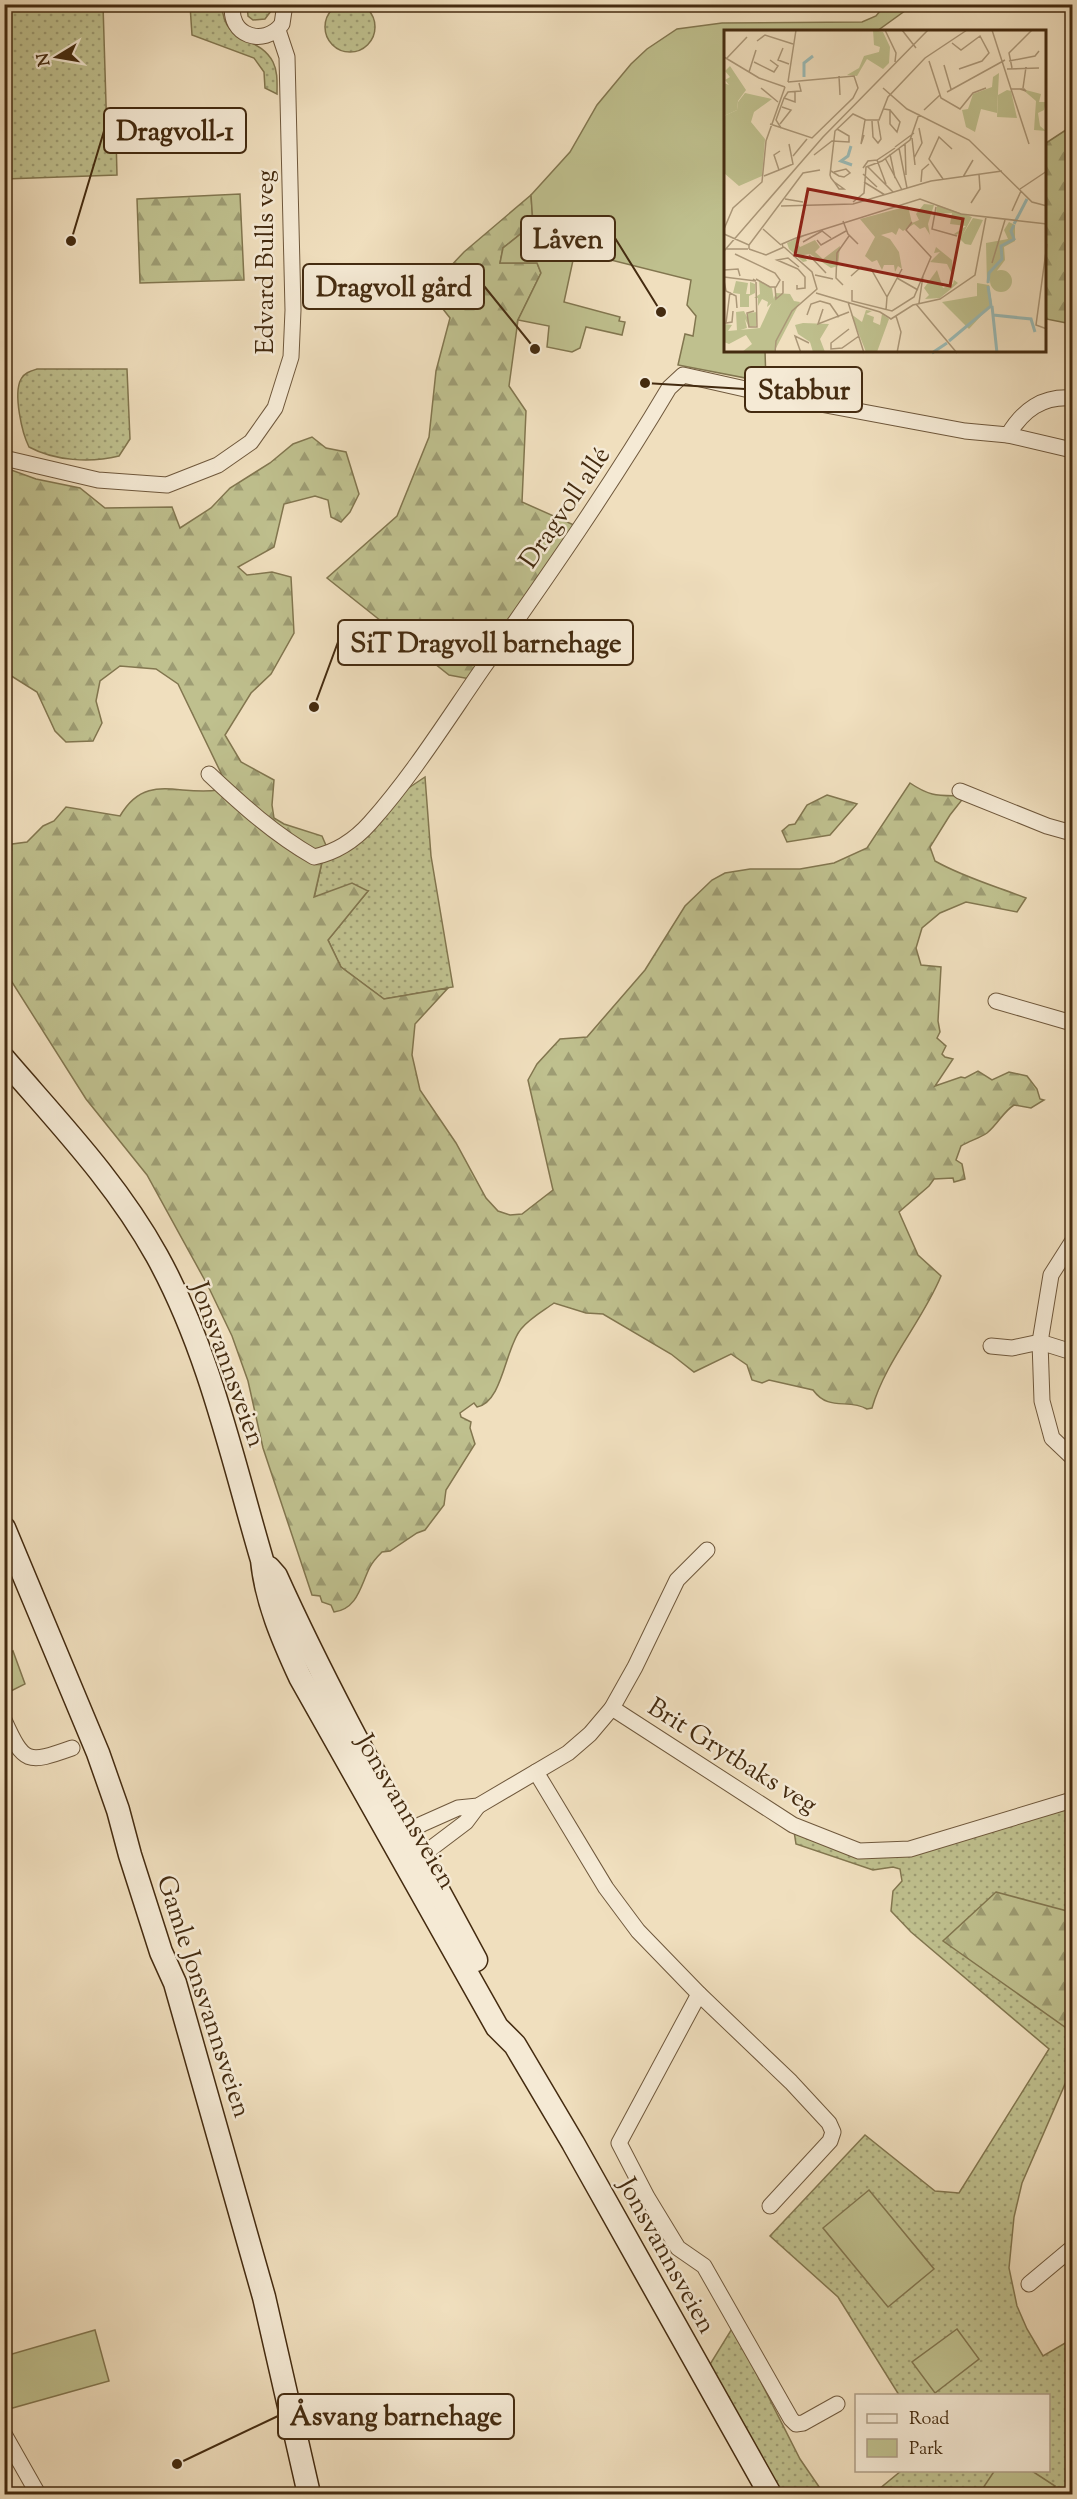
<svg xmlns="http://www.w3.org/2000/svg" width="1077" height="2499" viewBox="0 0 1077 2499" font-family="'Sorts Mill Goudy',serif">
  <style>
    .grass { fill: url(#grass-dots); stroke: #82764f; stroke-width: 1.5 }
    .forest { fill: url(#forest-firs); stroke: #82764f; stroke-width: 1.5 }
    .park { fill: #bfc08e; stroke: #82764f; stroke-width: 1.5 }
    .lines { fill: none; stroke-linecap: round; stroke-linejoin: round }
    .street-casing { stroke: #6f583c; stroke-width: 17 }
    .secondary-casing { stroke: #442b10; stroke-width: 25 }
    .street { stroke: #f5ead5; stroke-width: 15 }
    .secondary { stroke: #f5ead5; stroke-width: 22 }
    .labels { text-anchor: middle; stroke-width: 5; stroke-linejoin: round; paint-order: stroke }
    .street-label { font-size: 26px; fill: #442b10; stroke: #f5ead5 }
    .inset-river { fill: none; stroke: #9bbcb8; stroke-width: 3 }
    .inset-road { fill: none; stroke: #ab9778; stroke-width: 1.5 }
    .view { fill: #8f2418; fill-opacity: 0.15; stroke: #8f2418; stroke-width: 3 }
    .inset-edge { fill: none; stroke: #442b10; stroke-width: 3 }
    .leader { fill: none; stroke: #442b10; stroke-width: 2 }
    .callout-dot { fill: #442b10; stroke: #f5ead5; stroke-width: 2 }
    .callout { fill: #f5ead5; stroke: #442b10; stroke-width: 2 }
    .callout-label { font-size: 27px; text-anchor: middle; font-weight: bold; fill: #442b10 }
  </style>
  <defs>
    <pattern id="grass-dots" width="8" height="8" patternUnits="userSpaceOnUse" patternTransform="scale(1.5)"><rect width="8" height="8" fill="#bfc08e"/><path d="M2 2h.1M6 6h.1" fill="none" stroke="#9d9c73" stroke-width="1.8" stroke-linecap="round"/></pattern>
    <pattern id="forest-firs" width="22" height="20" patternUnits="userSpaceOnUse" patternTransform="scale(1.5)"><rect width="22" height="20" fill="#bfc08e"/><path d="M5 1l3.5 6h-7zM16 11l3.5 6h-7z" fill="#9d9c73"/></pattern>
  </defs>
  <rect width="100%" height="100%" fill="#f0dfbe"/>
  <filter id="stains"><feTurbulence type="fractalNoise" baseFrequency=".00333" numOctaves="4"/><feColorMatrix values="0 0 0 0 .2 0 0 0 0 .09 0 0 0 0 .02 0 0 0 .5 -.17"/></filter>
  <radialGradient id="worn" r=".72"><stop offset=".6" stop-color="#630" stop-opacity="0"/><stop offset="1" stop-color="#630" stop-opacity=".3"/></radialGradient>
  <!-- grass -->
  <g class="grass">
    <circle cx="350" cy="27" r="25"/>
    <path d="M4 5H103L107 136H116L117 175 5 179Z"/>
    <path d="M190 5H222C223 45 258 34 273 62 278 72 277 83 277 94L265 88 264 72 254 58 192 35Z"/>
    <path d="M247 5H270L271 11 265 19 253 20 248 16Z"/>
    <path d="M37 369H127L130 439 119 456C90 463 55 461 29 447 22 433 13 394 21 379 24 373 31 371 37 369Z"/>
    <path d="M425 777 431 856 453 987 384 999 341 967 328 940 368 891 314 898 322 862 407 789Z"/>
    <path d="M1072 1800V2068L1022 2183 1014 2217 1009 2268 1017 2306 1027 2329 1043 2356 1072 2339V2486L1068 2494H873L901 2471 1048 2470V2396L899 2395 838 2297 770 2236 865 2135 935 2191 959 2193 1049 2049 911 1932 891 1911 893 1891 902 1881 900 1869 893 1867 873 1870 796 1844 793 1825 859 1851 910 1849Z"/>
    <path d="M733 2327 800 2459 824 2494H782L709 2366Z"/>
  </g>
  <!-- forest -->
  <g class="forest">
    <path d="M1072 126V324L1046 319V143Z"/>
    <path d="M240 194 244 280 140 283 137 199Z"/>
    <path d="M531 195 533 224 503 248 500 263H537L541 273 518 320 509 386 526 411 522 502 574 525 470 679 449 675 327 578 397 516 429 437 436 371 450 318 428 290 464 252Z"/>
    <path d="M312 437 326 448 346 452 359 494 350 512 341 522 331 517 328 500 315 496 284 504 274 547 238 567 247 575 272 572 291 577 294 633 271 674 251 693 225 735 241 762 274 780 272 805 274 818 284 824 322 836 328 850 322 862 314 897 352 883 368 891 328 940 341 967 384 999 448 988 415 1024 412 1055 420 1090 456 1143 486 1198 498 1211 510 1215 522 1214 553 1190 528 1080 537 1064 560 1039 587 1037 645 970 685 906 712 880 725 873 750 869H800L834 863 867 848 910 783C932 798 940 795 965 796L950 815 930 847 935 861C963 877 995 886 1026 898L1017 912 966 902 940 913 922 928 916 948 921 965 941 967 938 1021 940 1032 937 1038 946 1046 942 1054 945 1057 953 1059 935 1086 961 1077 965 1078 978 1071 992 1080 1009 1072 1027 1076 1037 1089 1040 1099 1044 1100 1031 1108 1014 1105C1003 1112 998 1124 987 1133 980 1138 969 1141 961 1146L956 1160 962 1164 965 1179 954 1182 953 1178 934 1179 929 1186 899 1212 918 1255 941 1276C922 1322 886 1360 872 1408L867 1409C848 1398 829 1412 813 1390L769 1380 762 1383 752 1380 747 1365 731 1354 694 1372 671 1354 603 1314 586 1313 554 1303C543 1311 530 1318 521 1329 505 1348 503 1402 477 1407L474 1403 460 1413 461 1417 471 1422 470 1428 475 1444 446 1490 444 1505 425 1530 417 1533 390 1551 382 1552C378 1556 373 1561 370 1567 361 1584 358 1609 334 1612L331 1605 322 1602 320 1596 312 1595 263 1448 248 1381 232 1336 208 1286 147 1175 86 1099 5 971V845L27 842 43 826 54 821 66 807 120 816C146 771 180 797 218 790L221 773 178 684 156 669 120 666 100 681 96 701 102 723 93 741 66 742 55 731 37 692 5 672 4 470 6 468 36 479 80 488 105 508 172 507 180 528 211 508 230 488 270 463 293 444Z"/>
    <path d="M827 795 857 804 830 835 787 842 782 831 789 825 795 824 807 805Z"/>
    <path d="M996 1892 1067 1911 1072 1915V2032L943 1941Z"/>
  </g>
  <!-- park -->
  <g class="park">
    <path d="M885 5H913L877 31 726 32V351H765L766 382 678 365 685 334 693 336 696 316 687 305 691 280 575 251 564 302 620 317 619 321 625 322 622 335 586 327 580 348 572 352 547 347 549 326 518 320 541 273 537 263H500L503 248 533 224 531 195 570 152 597 105 631 64 647 49 677 29 722 23 862 22 876 16Z"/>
    <path d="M13 1651 25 1684 5 1694V1656Z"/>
    <path d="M869 2190 934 2269 888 2307 823 2228Z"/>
    <path d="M957 2329 979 2359 935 2393 912 2362Z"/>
    <path d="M95 2330 109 2381 9 2409 5 2390V2356Z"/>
    <path d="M995 2470 1032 2471 1055 2486 1049 2494H979Z"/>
  </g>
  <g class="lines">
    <defs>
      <g id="street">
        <path d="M233 4C227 35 264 48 282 24L285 4"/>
        <path d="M1008 435C1023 410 1042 396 1072 398"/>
        <path d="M4 458 98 480 167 485 218 465 251 442 275 408 291 357 293 310 287 57 278 30"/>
        <path d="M209 774C242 805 274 834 314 857 337 852 354 841 370 823 412 776 447 720 483 668 548 576 612 484 669 388L683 375 772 395 965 431 1008 435 1072 450"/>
        <path d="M960 791 1047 826 1072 833"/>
        <path d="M996 1001 1072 1023"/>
        <path d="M1072 1242 1051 1275 1040 1342 1042 1401 1052 1438 1072 1457"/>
        <path d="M991 1346 1012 1348 1040 1342 1072 1352"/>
        <path d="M612 1708 793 1825 859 1851 910 1849 1072 1800"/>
        <path d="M4 1720C24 1764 27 1764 72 1748"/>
        <path d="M536 1772 606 1888 638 1931 699 1994 791 2082 829 2123 833 2132 830 2141 770 2206"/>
        <path d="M403 1842 408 1832 422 1824 458 1808 478 1806 568 1753 590 1734 612 1708 635 1667 677 1580 707 1550"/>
        <path d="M410 1854 421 1856 466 1822 478 1806"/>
        <path d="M699 1994 619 2143 647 2197 678 2248 704 2266 791 2419 796 2424 803 2423 837 2404"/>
        <path d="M1029 2284 1072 2248"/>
        <path d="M4 2434 38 2494"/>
      </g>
      <g id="secondary">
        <path d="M4 1059C59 1123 116 1182 157 1256 209 1350 232 1458 262 1560 266 1601 283 1640 300 1677L497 2027 515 2045 573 2143 770 2494"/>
        <path d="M4 1528 98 1753 118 1810 130 1855 161 1952 175 1983 264 2297 309 2494"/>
        <path d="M269 1568 276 1576C335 1707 408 1833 476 1960"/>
      </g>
    </defs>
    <!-- street casing -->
    <use href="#street" class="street-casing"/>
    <!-- secondary casing -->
    <use href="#secondary" class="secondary-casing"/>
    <!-- street -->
    <use href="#street" class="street"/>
    <!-- secondary -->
    <use href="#secondary" class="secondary"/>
  </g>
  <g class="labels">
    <!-- street labels -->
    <g class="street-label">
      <text transform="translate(264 262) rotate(-90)" y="9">Edvard Bulls veg</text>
      <text transform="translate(564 507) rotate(-56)" y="9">Dragvoll allé</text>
      <text transform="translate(229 1364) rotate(70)" y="9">Jonsvannsveien</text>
      <text transform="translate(733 1755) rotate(32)" y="9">Brit Grytbaks veg</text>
      <text transform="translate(407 1811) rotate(60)" y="9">Jonsvannsveien</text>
      <text transform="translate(205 1996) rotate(72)" y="9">Gamle Jonsvannsveien</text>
      <text transform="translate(668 2255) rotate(61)" y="9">Jonsvannsveien</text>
    </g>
  </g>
  <!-- overview -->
  <g transform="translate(724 30)">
    <rect width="322" height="322" fill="#f0dfbe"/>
    <path d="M283 60 287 61 293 88 273 87 274 65ZM213 175 248 187 237 208 236 203 232 205 230 204 242 196 226 194 228 183 212 184ZM83 204 72 211 76 217 91 210 96 217 91 222 99 229 116 216 114 236 107 238 86 224 80 225 83 231 79 232 65 219 63 213ZM266 251a11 11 0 1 1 22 0a11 11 0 1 1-22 0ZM35 250 48 258 50 271 43 277 44 272 38 269 34 276V268H30L36 264ZM12 251 24 253 22 264H26V252L31 254V263L25 266V277H16V264L9 263ZM20 281 23 287 24 283 33 282 32 296 25 297 21 289 23 298 13 301 12 282Z" fill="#bfc08e"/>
    <path d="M149 0 159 2 166 17 165 33 159 39 143 29 133 46 123 45 135 38 140 26 155 22 156 17 150 15ZM6 36 22 60 14 71 13 80 0 86V53L5 55 1 50 6 47 1 41ZM275 43 273 83 257 79 251 102 242 97 238 80 244 79 249 64 268 57 269 47ZM298 59 317 64 315 72H322L320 80 314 83 316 96 322 101 310 100 312 71ZM200 174 210 175 204 194 206 205 201 197 196 199 190 194 179 201 175 198 172 205 168 202 157 205 166 209 175 222 178 239 174 236 171 242 170 235H160L158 240 153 230 148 232 141 226 151 207 136 189 184 176 188 193 195 190 192 184ZM249 188 259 190 247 215 241 214 236 209ZM285 192 291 195V211L280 217 281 230 263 254 262 213 284 209 280 200ZM213 240 219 258 229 254 230 250 234 253 216 268 201 269 205 265 200 258ZM253 253 265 255 268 274 245 299 218 272 253 266ZM142 280 148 281 142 284 150 287 149 292 156 295 158 284 165 289 153 322H142L127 284 138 292Z" fill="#bfc08e"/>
    <path d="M21 63 48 69 30 82 27 92 41 109 38 146 15 156 0 143V86L13 80 14 72Z" fill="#bfc08e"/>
    <path d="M212 217 228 230 229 246 223 234 206 232 216 222 210 223ZM52 263 66 264 70 271 76 272 50 322H18L28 314 22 305 5 314 0 312V294L8 295 4 301 36 298ZM79 293 105 294 96 309 101 322H89L86 312 74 304 71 295Z" fill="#bfc08e"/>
    <path class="inset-river" d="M80 47V33L89 26M127 116 124 126 117 131 128 135M290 194 303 169M264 253 265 243 278 229 277 216 290 209 287 201 290 195M268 276 273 323M269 285 307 289 311 302M225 311 267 276 264 256M208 323 223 313"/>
    <path class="inset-road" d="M161 0 172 23 171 32M178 0 192 18M268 0 287 59H300L302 61 296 59M33 11 41 5 69 14M228 13 237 20 256 6 265 23 258 31 235 39M59 18 54 30 65 34M0 27 35 48 61 57M3 28 23 7M205 31 217 68 236 79 249 63 262 58M285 31 311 26 315 21M30 32 50 42 54 36 46 30M220 35 227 59M288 38 285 23 308 0M283 39 315 38M25 42 32 20M115 46 116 65M64 52 72 0M37 58 54 72M159 58 183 79 245 110 308 172 323 176M299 58 302 37M287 59 305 114M223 62 281 30M60 68 71 72V62M160 79 166 80V94L173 102 176 92 166 80M200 80 216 65M148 91 149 107 154 113 157 109 154 91M46 94 88 108 129 68 134 58 130 46 64 52M56 94 67 80 58 77M57 98 52 90 60 68 64 62 77 61 75 53M140 105 137 114 141 90M188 108 191 135M181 114 182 145M171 117 190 103M175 118 183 158M166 124 171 148M90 125 108 111 125 112V106L113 99M69 126 83 109M161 128 178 160M190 128 198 113 195 98M153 130 171 118M143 136 169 162M139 138 144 131 153 130 162 154M55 140 69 134 65 114M107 141 115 146 120 147 126 143 122 139 110 142M139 144 153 157M40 146 55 140 50 125 56 121M239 147 249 130M219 149 205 129 215 107 228 119M109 151 120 159H115L111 153 107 148 106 145 111 101 129 84 142 90H155L164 67 201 28 243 0M140 152 161 165M197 152 198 140 205 134M296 159 323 141M61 169 79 172M129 172 140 163 142 137 158 131 186 110 195 84M247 173 256 159 255 144M57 176 129 174 207 151 278 141M212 177 208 199 233 206M288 181 297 161M119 191 124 204 134 214M0 199 9 178 38 152 42 111 61 57M39 199 57 215M0 204 25 215V219M93 210 97 215 122 201M79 212 98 201 107 208M323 214 312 295 323 299M25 215 79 143 96 140M59 217 58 214 72 208 196 169 237 184 323 194M2 219H24M25 219 42 225 60 217M0 221 99 107 204 0M11 224 51 243 56 250 52 257H46L32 249M85 225 102 243M268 233 281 190M74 239 53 230 64 228 75 237M0 240 14 239 16 246M91 245 109 249M127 246 137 237 147 239 163 267M0 247 32 251 29 249M173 248 194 260M0 251 2 261 12 266 13 278M73 255V259L81 258V247L74 239M119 255 112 248 113 223 125 206M51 257 52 269 59 263V251M128 260V271L168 281 190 267 207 227 182 200 188 192M6 262 2 293 8 292 9 281M92 263 156 282 167 289 189 275 216 269 251 245 262 187M124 272 140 323M195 273 199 246M192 274 233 323M99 279 94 294 125 282M162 280 163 267 178 239M30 281 23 283 25 297H33L32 252M83 285 87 274 96 271 106 274 115 287M172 286 177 302 173 323M125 299 107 313V319L118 318 135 306M51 323 52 311 68 281 93 259 88 242 60 217M77 323 71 306 85 313"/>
    <path class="view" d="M84 159 239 189 226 256 71 225Z"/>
    <rect width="322" height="322" class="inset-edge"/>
  </g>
  <!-- callouts -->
  <path class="leader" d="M71 241L104 131M661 312L615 238M535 349L484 286M645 383L745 389M314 707L338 642M177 2464L278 2416"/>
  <g class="callout-dot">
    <circle cx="71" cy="241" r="6"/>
    <circle cx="661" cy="312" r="6"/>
    <circle cx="535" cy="349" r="6"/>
    <circle cx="645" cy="383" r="6"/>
    <circle cx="314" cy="707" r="6"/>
    <circle cx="177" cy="2464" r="6"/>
  </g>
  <g class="callout">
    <rect x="104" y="108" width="142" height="45" rx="6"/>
    <rect x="521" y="216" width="94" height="45" rx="6"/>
    <rect x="303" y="264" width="181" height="45" rx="6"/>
    <rect x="745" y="367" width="117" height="45" rx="6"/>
    <rect x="338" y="620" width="295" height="45" rx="6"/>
    <rect x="278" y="2394" width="236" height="45" rx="6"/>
  </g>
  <g class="callout-label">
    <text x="175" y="140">Dragvoll-1</text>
    <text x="568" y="248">Låven</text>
    <text x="394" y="296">Dragvoll gård</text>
    <text x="804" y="399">Stabbur</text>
    <text x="486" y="652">SiT Dragvoll barnehage</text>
    <text x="396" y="2425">Åsvang barnehage</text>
  </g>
  <!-- margin -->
  <rect width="1077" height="2499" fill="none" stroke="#f0dfbe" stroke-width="24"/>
  <rect x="6" y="6" width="1065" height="2487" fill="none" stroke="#442b10" stroke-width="3"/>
  <rect x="12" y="12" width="1053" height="2475" fill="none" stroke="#442b10" stroke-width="1.5"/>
  <!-- legend -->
  <rect x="855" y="2394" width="195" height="78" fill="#f5ead5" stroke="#ae9e86" stroke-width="1.5"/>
  <rect x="867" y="2414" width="30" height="9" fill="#f5ead5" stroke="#ae9e86" stroke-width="1.5"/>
  <text x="909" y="2424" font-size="18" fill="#442b10">Road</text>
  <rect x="867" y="2439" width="30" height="18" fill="#bfc08e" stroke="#ae9e86" stroke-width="1.5"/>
  <text x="909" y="2454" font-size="18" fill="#442b10">Park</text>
  <!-- north arrow -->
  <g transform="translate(57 57) rotate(259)" stroke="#f5ead5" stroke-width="4.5" paint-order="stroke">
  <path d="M0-4.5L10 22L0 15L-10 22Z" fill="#442b10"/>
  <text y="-9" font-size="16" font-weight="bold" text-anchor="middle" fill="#442b10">N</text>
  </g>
  <rect width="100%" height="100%" filter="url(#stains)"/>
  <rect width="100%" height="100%" fill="url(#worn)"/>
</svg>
